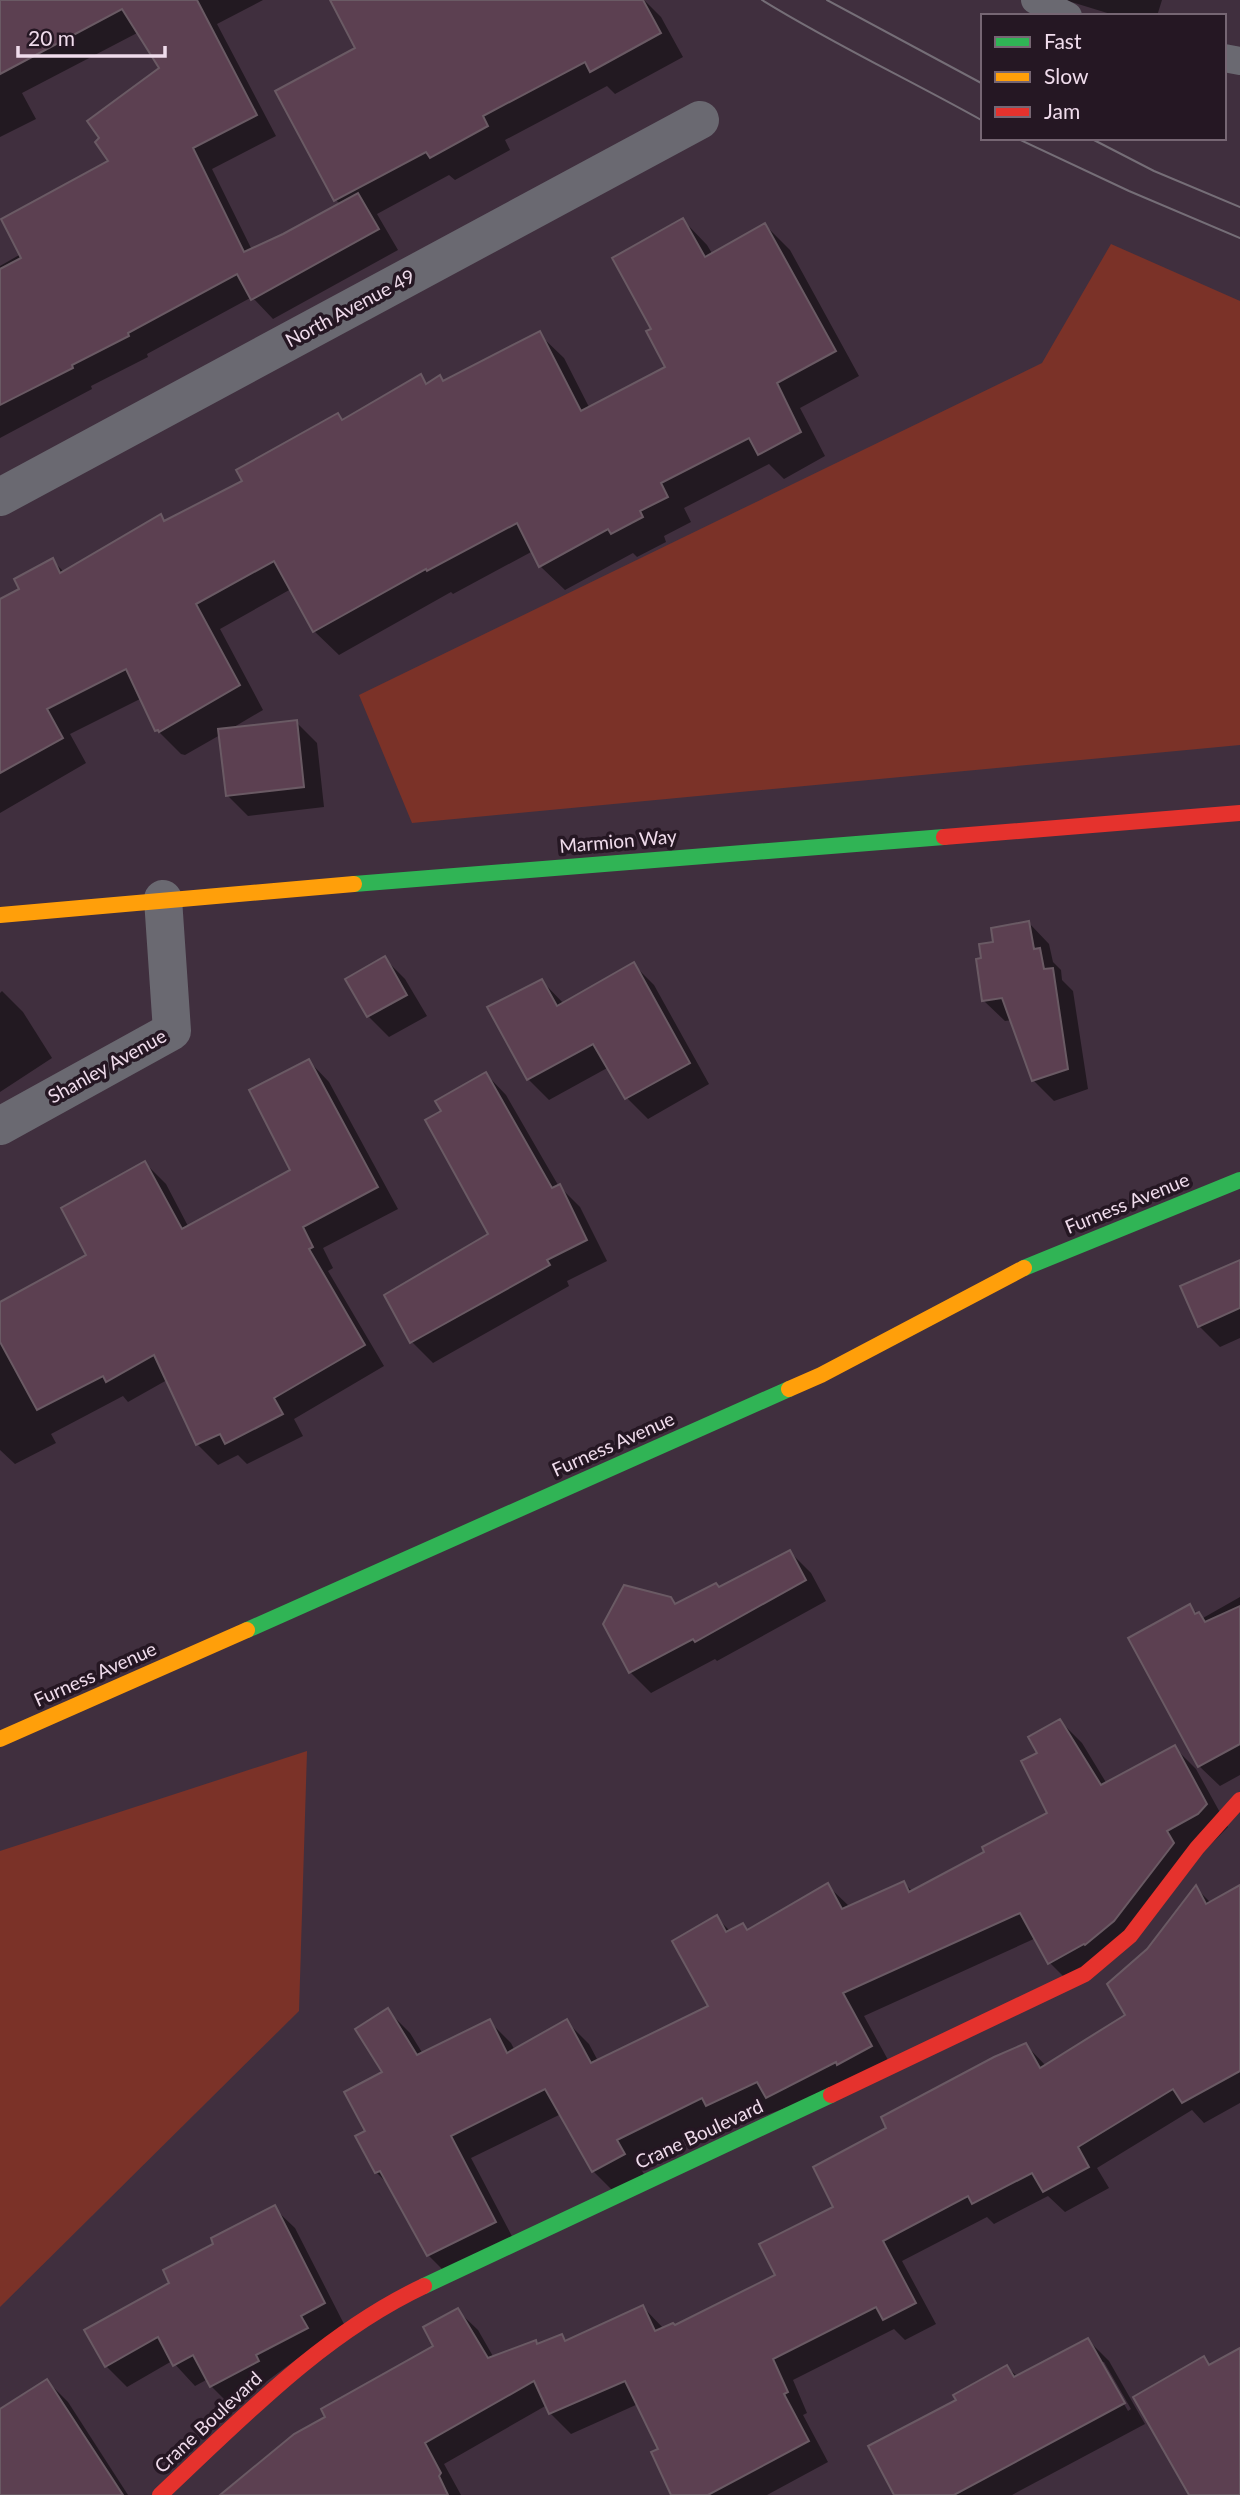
<svg xmlns="http://www.w3.org/2000/svg" width="1240" height="2495" viewBox="0 0 1240 2495" font-family="Lato,sans-serif">
  <style>
    .green { fill: #7b3228 }
    .shadow { fill: #0007; fill-rule: evenodd }
    .building { fill: #5c4051; stroke: #6a5a64; stroke-width: 2 }
    .lines { fill: none; stroke-linecap: round; stroke-linejoin: round }
    .lane { stroke: #6a6971; stroke-width: 28 }
    .street { stroke: #6a6971; stroke-width: 38 }
    .fast { stroke: #30b455; stroke-width: 16 }
    .slow { stroke: #ff9f0a; stroke-width: 16 }
    .jam { stroke: #e5322d; stroke-width: 16 }
    .tram { stroke: #756e77; stroke-width: 2 }
    .labels { text-anchor: middle; stroke-width: 7; stroke-linejoin: round; paint-order: stroke }
    .street-label { font-size: 19px; fill: #f0dcec; stroke: #251723 }
  </style>
  <rect width="100%" height="100%" fill="#402f3e"/>
  <!-- green -->
  <g class="green">
    <path d="M1111 244 1240 301V745L412 823 359 695 1042 363Z"/>
    <path d="M307 1751 299 2011 0 2307V1851Z"/>
  </g>
  <!-- shadow -->
  <g class="shadow">
    <path d="M0 0H263L217 24 276 136 212 169 252 250 340 204 336 200 357 49 332 0H644L661 17 683 57 615 94 607 86 505 140 510 150 455 180 449 175 377 214 398 250 273 319 252 297 147 354 148 357 91 386 92 389 0 438V266L21 254 111 162 162 69 139 32 22 93 36 119 0 137Z"/>
    <path d="M1065 0H1162L1157 16H1117Z"/>
    <path d="M683 220 707 245 713 255 765 225 790 250 859 376 800 408 825 456 784 479 769 464 684 508 691 522 664 536 666 542 637 557 633 553 565 590 540 566 533 551 453 594 451 592 339 655 314 631 291 589 220 629 263 710 229 730 296 722 317 743 324 807 248 816 227 795 220 735 185 755 181 754 157 730 142 698 70 734 86 763 0 813V601L21 589 52 560 64 572 160 517 166 522 245 482 338 415 344 421 420 376 428 384 440 378 445 383 539 334 564 358 590 409 667 367 653 329Z"/>
    <path d="M1029 923 1049 944 1053 962 1061 970 1062 980 1073 991 1088 1089 1054 1101 1033 1080 1012 1020 1005 1021 984 1001 983 959 994 943Z"/>
    <path d="M384 958 405 979 427 1016 389 1037 368 1016Z"/>
    <path d="M633 964 654 985 709 1084 648 1119 627 1098 609 1067 549 1100 528 1079 542 981 564 1004Z"/>
    <path d="M2 991 23 1012 52 1058 0 1092V993Z"/>
    <path d="M309 1061 329 1082 398 1209 323 1248 333 1268 328 1271 384 1366 294 1419 303 1436 247 1464 238 1455 218 1465 197 1444 167 1380 128 1402 123 1396 51 1434 56 1443 15 1464 0 1450V1304L88 1256 145 1163 166 1184 189 1228 293 1171Z"/>
    <path d="M486 1074 506 1095 558 1185 580 1207 607 1261 567 1281 569 1286 433 1363 412 1342 386 1295 491 1235 444 1112Z"/>
    <path d="M1240 1262V1338L1220 1347 1199 1326Z"/>
    <path d="M790 1552 811 1573 826 1601 717 1661 715 1659 651 1693 630 1672 605 1624 670 1599 677 1605 720 1588Z"/>
    <path d="M1240 1597V1775L1220 1786 1199 1766 1189 1606 1203 1618Z"/>
    <path d="M1060 1721 1082 1743 1107 1784 1174 1747 1196 1769 1228 1827 1072 1985 1050 1963 1036 1938 864 2016 893 2069 730 2128 722 2120 637 2162 645 2176 615 2193 593 2171 561 2114 471 2158 516 2244 450 2277 428 2255 390 2186 376 2172 367 2132 385 2073 388 2011 410 2033 423 2054 489 2021 511 2043 515 2051 567 2022 589 2044 598 2061 711 2007 716 1917 731 1932 742 1925 748 1931 828 1886 850 1907 904 1883 913 1892 987 1853 1049 1813 1039 1754Z"/>
    <path d="M1240 1887V2103L1204 2123 1192 2110 1097 2168 1109 2188 1065 2212 1048 2196 994 2224 987 2217 902 2261 936 2324 905 2340 894 2329 793 2380 807 2413 803 2415 828 2462 767 2495H673L660 2450 638 2404 571 2434 550 2413 547 2405 444 2464 461 2495H223L327 2418 436 2347 457 2310 478 2330 494 2358 539 2346 562 2336 568 2342 643 2307 664 2329 675 2327 777 2276 835 2208 889 2129 1026 2045 1046 2066 1128 2016 1149 1950 1196 1888 1211 1903Z"/>
    <path d="M274 2208 295 2228 344 2324 232 2407 211 2386 208 2379 195 2386 172 2361 127 2387 106 2366 171 2283 216 2244Z"/>
    <path d="M1088 2340 1109 2361 1145 2424 1012 2495H896L958 2400 1007 2367 1018 2377ZM1100 2362H1104L1131 2409 1128 2411Z"/>
    <path d="M47 2381 68 2402 128 2495H0V2411Z"/>
  </g>
  <!-- building -->
  <g class="building">
    <path d="M0 0H197L257 115 193 148 244 252 283 234 358 193 379 229 251 300 237 274 128 333 129 336 72 365 73 368 0 405V269L21 258 1 219 108 161 95 142 99 138 87 121 159 68 122 9 0 74Z"/>
    <path d="M330 0H643L661 33 590 72 585 62 483 116 488 126 430 158 426 152 334 201 275 91 355 48Z"/>
    <path d="M683 218 705 257 765 223 836 351 777 383 801 432 758 455 749 438 661 483 668 497 640 511 643 517 611 534 608 529 539 567 517 523 427 571 426 569 313 632 274 561 196 604 240 685 159 732 158 730 155 731 126 669 47 709 63 738 0 773V599L19 589 14 579 53 558 60 573 161 514 164 521 242 481 236 470 338 413 342 420 421 374 426 384 440 375 443 381 540 331 581 411 665 367 646 331 651 329 612 258Z"/>
    <path d="M297 720 304 787 226 796 218 729Z"/>
    <path d="M1029 921 1034 949 1040 948 1044 969 1053 968 1068 1069 1032 1081 1002 998 982 1001 976 959 981 958 979 944 993 942 991 928Z"/>
    <path d="M385 956 407 995 367 1017 345 979Z"/>
    <path d="M634 962 690 1063 625 1099 593 1044 527 1080 487 1007 542 979 557 1006Z"/>
    <path d="M309 1059 378 1187 303 1227 313 1247 309 1249 365 1345 274 1398 283 1414 225 1444 220 1434 196 1445 154 1355 106 1382 103 1376 37 1410 0 1342V1302L86 1255 61 1208 145 1161 182 1229 290 1170 249 1090Z"/>
    <path d="M486 1072 552 1188 560 1184 587 1240 547 1260 550 1265 410 1343 384 1295 488 1234 425 1120 441 1111 435 1101Z"/>
    <path d="M1240 1260V1308L1198 1327 1180 1286Z"/>
    <path d="M790 1550 806 1580 695 1642 693 1639 629 1673 603 1624 624 1585 671 1597 675 1604 716 1583 719 1587Z"/>
    <path d="M1190 1604 1195 1614 1199 1612 1205 1622 1240 1606V1744L1198 1767 1128 1638Z"/>
    <path d="M1060 1719 1101 1785 1175 1745 1207 1804 1198 1814 1167 1831 1174 1843 1114 1921 1085 1945 1084 1944 1048 1964 1020 1913 843 1993 872 2046 837 2065 836 2062 766 2098 757 2082 706 2106 702 2098 617 2140 625 2154 592 2172 545 2089 451 2136 496 2222 427 2256 380 2171 375 2173 355 2136 365 2131 344 2092 382 2072 355 2029 388 2008 417 2055 490 2019 507 2053 567 2019 591 2063 708 2006 672 1941 717 1915 726 1932 743 1923 747 1930 828 1883 842 1909 904 1881 909 1892 984 1852 982 1847 1047 1813 1021 1761 1037 1753 1028 1737Z"/>
    <path d="M1196 1885 1206 1904 1240 1885V2071L1182 2103 1173 2089 1078 2147 1089 2167 1043 2192 1032 2173 972 2204 968 2196 883 2241 916 2303 883 2320 876 2307 773 2359 788 2392 784 2394 809 2441 708 2495H671L651 2452 658 2449 625 2381 549 2414 534 2381 425 2443 441 2473 439 2476 448 2495H220L294 2434 325 2417 321 2409 433 2346 423 2327 458 2308 488 2358 536 2340 537 2344 562 2334 565 2341 643 2305 655 2331 673 2323 675 2325 775 2275 759 2244 833 2207 813 2167 886 2128 881 2117 994 2057 1026 2043 1040 2068 1125 2015 1107 1984 1147 1949Z"/>
    <path d="M275 2205 325 2303 301 2316 308 2328 256 2355 259 2361 210 2387 193 2355 173 2366 158 2337 105 2367 84 2330 169 2283 163 2270 213 2244 211 2238Z"/>
    <path d="M1088 2338 1125 2403 954 2495H894L868 2446 956 2400 953 2395 1007 2365 1014 2377Z"/>
    <path d="M1240 2348V2495H1189L1133 2397 1204 2356 1209 2365Z"/>
    <path d="M47 2379 123 2495H0V2409Z"/>
  </g>
  <g class="lines">
    <!-- lane -->
    <g class="lane">
      <path d="M1035 0 1068 16"/>
      <path d="M1224 58 1240 61"/>
    </g>
    <!-- street -->
    <g class="street">
      <path d="M0 497 700 120"/>
      <path d="M0 1126 172 1031 163 899"/>
    </g>
    <!-- fast -->
    <g class="fast">
      <path d="M354 884 944 837"/>
      <path d="M1024 1268 1240 1180"/>
      <path d="M247 1630 789 1389"/>
      <path d="M424 2286 831 2095"/>
    </g>
    <!-- slow -->
    <g class="slow">
      <path d="M0 915 354 884"/>
      <path d="M789 1389 821 1375 1024 1268"/>
      <path d="M0 1739 247 1630"/>
    </g>
    <!-- jam -->
    <g class="jam">
      <path d="M944 837 1240 813"/>
      <path d="M831 2095 1085 1974 1130 1936 1197 1848 1240 1800"/>
      <path d="M160 2495C241 2419 322 2334 424 2286"/>
    </g>
    <!-- tram -->
    <g class="tram">
      <path d="M762 0C833 44 910 80 983 121"/>
      <path d="M827 0 983 84"/>
      <path d="M1016 138 1129 191 1240 238"/>
      <path d="M1090 138 1154 171 1240 207"/>
    </g>
  </g>
  <g class="labels">
    <!-- street labels -->
    <g class="street-label">
      <text transform="translate(350 308) rotate(-28)" y="7">North Avenue 49</text>
      <text transform="translate(618 841) rotate(-5)" y="7">Marmion Way</text>
      <text transform="translate(107 1066) rotate(-29)" y="7">Shanley Avenue</text>
      <text transform="translate(1127 1203) rotate(-22)" y="7">Furness Avenue</text>
      <text transform="translate(613 1444) rotate(-24)" y="7">Furness Avenue</text>
      <text transform="translate(95 1674) rotate(-24)" y="7">Furness Avenue</text>
      <text transform="translate(699 2134) rotate(-25)" y="7">Crane Boulevard</text>
      <text transform="translate(208 2422) rotate(-43)" y="7">Crane Boulevard</text>
    </g>
  </g>
  <!-- legend -->
  <rect x="981" y="14" width="245" height="126" fill="#251723" stroke="#766673" stroke-width="2"/>
  <rect x="995" y="37" width="35" height="10" fill="#30b455" stroke="#766673" stroke-width="2"/>
  <text x="1044" y="49" font-size="21" fill="#f0dcec">Fast</text>
  <rect x="995" y="72" width="35" height="10" fill="#ff9f0a" stroke="#766673" stroke-width="2"/>
  <text x="1044" y="84" font-size="21" fill="#f0dcec">Slow</text>
  <rect x="995" y="107" width="35" height="10" fill="#e5322d" stroke="#766673" stroke-width="2"/>
  <text x="1044" y="119" font-size="21" fill="#f0dcec">Jam</text>
  <!-- scale -->
  <path d="M18 46v10h147v-10" fill="none" stroke="#f0dcec" stroke-width="3.5"/>
  <text x="28" y="46" font-size="21" fill="#f0dcec" stroke="#251723" stroke-width="5" paint-order="stroke">20 m</text>
</svg>
